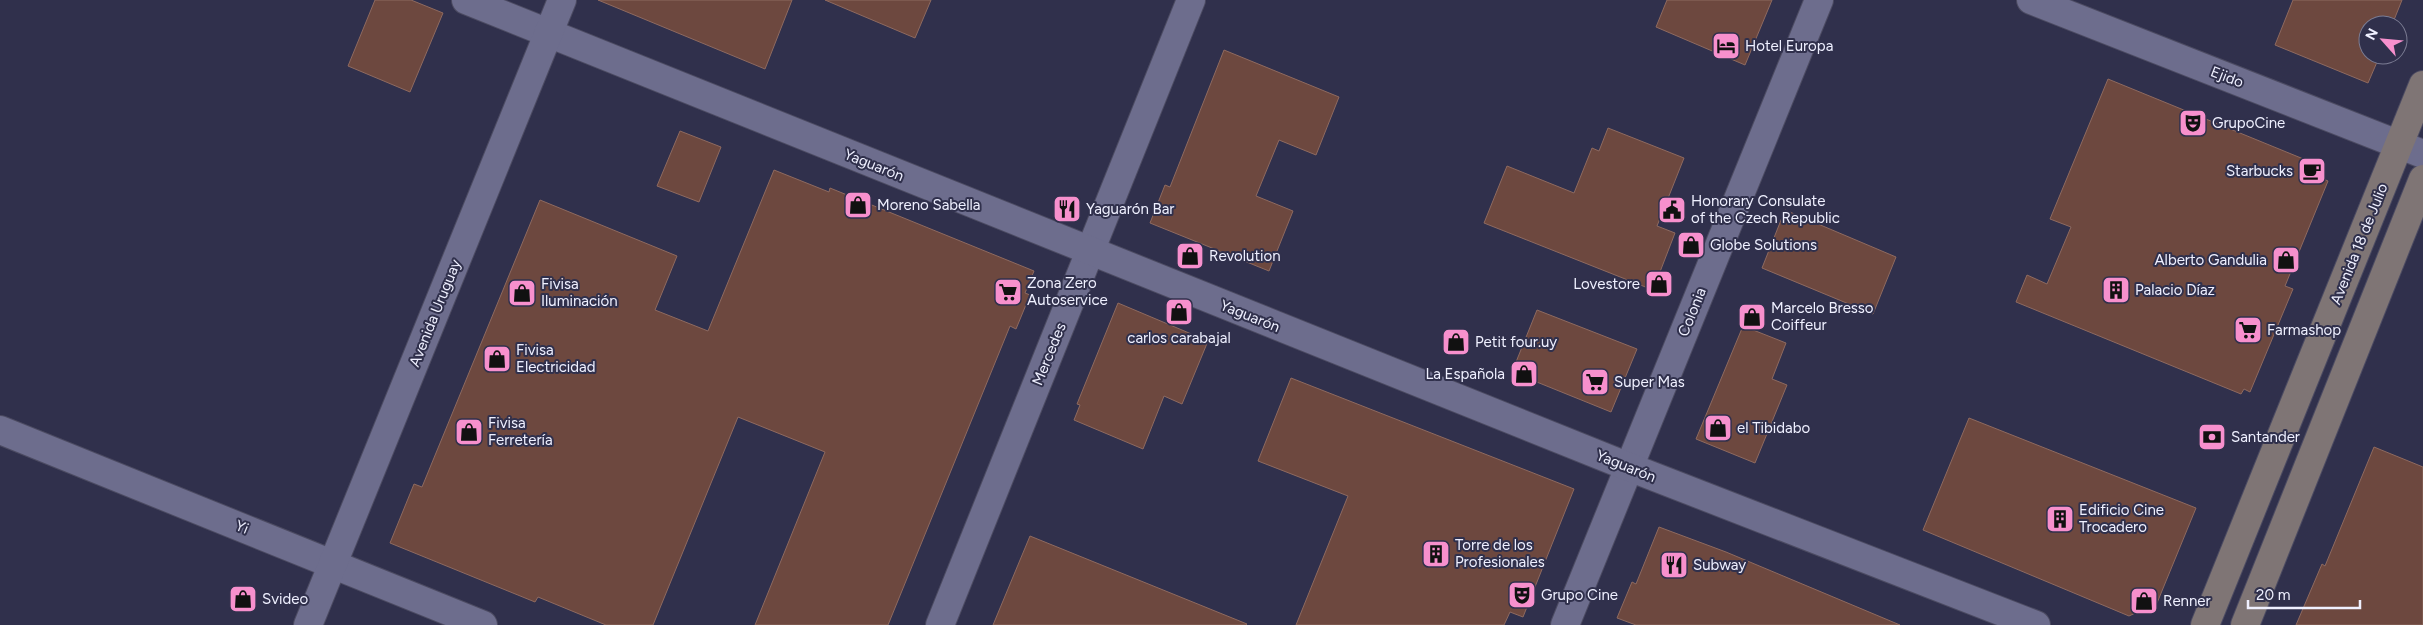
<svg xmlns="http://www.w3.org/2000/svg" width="2423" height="625" viewBox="0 0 2423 625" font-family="Figtree,sans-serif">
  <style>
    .building { fill: #6d483f; stroke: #8e6a60 }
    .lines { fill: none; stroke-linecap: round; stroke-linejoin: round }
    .minor-casing { stroke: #4c4b62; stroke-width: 30 }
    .tertiary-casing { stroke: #4c4b62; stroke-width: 30 }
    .secondary-casing { stroke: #4c4b62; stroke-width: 30 }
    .minor { stroke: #6d6d8d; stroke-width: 28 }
    .tertiary { stroke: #6d6d8d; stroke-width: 28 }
    .secondary { stroke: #7f7575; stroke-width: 28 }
    .labels { text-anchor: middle; stroke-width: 4; stroke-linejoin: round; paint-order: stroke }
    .poi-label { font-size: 15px; fill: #eff0ff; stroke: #30304c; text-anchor: start }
    .street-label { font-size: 15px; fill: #eff0ff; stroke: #30304c }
  </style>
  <rect width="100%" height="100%" fill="#30304c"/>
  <!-- building -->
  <g class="building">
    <path d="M375 0H411L443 13 410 92 348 66Z"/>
    <path d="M598 0H792L765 69Z"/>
    <path d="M825 0H931L915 38Z"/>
    <path d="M1667 0H1772L1745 65 1656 27Z"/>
    <path d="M2293 0H2402L2392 25H2368V55H2380L2368 83 2275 45Z"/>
    <path d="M1224 50 1339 97 1316 155 1279 140 1256 196 1293 211 1269 271 1150 223 1165 185 1170 187Z"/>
    <path d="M2108 79 2323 167 2319 177 2328 181 2285 286 2293 289 2250 392 2244 389 2241 394 2016 302 2027 275 2047 284 2071 227 2050 219Z"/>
    <path d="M1608 128 1684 158 1657 226 1675 233 1653 290 1484 223 1507 166 1574 193 1592 148 1599 151Z"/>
    <path d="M680 131 721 147 699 202 657 186Z"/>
    <path d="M774 170 829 192 830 188 1034 271 1025 293 1030 295 1016 329 1010 326 888 625H755L825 452 738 417 653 625H606L538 597 535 602 390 543 414 484 422 487 540 200 677 256 655 310 708 331Z"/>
    <path d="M1785 210 1896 257 1873 314 1762 268Z"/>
    <path d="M1118 303 1208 341 1182 404 1164 396 1143 449 1074 420 1080 405 1077 404Z"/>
    <path d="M1537 310 1637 349 1611 412 1512 372Z"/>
    <path d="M1743 326 1786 343 1772 379 1787 385 1755 463 1696 439Z"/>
    <path d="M1291 378 1574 489 1523 617 1510 612 1504 625H1296L1348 496 1258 461Z"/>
    <path d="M1969 418 2196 508 2157 603 2129 616 1923 530Z"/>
    <path d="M2374 447 2423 467V625H2296L2322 564 2325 566Z"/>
    <path d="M1659 527 1726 552 1900 625H1636L1617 618 1632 582 1636 584Z"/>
    <path d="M1030 536 1247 624 1246 625H993Z"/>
  </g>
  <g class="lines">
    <defs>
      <g id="minor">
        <path d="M0 430 483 625"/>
        <path d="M940 625 1191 0"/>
        <path d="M1565 625 1819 0"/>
      </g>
      <g id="tertiary">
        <path d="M466 0 1629 467 2036 625"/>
        <path d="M2031 0 2423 154"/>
        <path d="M308 625 562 0"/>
      </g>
      <g id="secondary">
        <path d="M2205 625 2423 85"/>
        <path d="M2245 625 2423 179"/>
      </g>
    </defs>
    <!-- minor casing -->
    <use href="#minor" class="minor-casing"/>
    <!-- tertiary casing -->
    <use href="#tertiary" class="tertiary-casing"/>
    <!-- secondary casing -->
    <use href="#secondary" class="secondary-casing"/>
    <!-- minor -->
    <use href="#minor" class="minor"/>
    <!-- tertiary -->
    <use href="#tertiary" class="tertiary"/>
    <!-- secondary -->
    <use href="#secondary" class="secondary"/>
  </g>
  <!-- icons -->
  <defs>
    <symbol id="hotel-square" viewBox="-11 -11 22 22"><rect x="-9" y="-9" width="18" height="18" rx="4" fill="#f790cd" stroke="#30304c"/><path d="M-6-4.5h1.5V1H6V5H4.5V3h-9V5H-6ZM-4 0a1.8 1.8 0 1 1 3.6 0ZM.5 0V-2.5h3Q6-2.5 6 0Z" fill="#111"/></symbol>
    <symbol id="theatre-square" viewBox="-11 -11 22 22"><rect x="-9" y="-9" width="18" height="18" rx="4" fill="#f790cd" stroke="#30304c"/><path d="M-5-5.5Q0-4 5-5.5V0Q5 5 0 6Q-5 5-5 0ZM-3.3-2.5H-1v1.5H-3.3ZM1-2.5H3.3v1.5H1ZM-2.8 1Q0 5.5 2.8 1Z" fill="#111"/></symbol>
    <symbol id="cafe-square" viewBox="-11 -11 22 22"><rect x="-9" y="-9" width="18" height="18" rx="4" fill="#f790cd" stroke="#30304c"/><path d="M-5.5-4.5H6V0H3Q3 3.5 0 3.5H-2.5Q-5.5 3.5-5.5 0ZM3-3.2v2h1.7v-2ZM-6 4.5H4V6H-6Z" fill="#111"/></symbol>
    <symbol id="shop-square" viewBox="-11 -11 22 22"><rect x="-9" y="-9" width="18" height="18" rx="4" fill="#f790cd" stroke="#30304c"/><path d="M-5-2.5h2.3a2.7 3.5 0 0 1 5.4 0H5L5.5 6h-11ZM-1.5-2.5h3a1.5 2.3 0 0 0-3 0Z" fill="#111"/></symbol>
    <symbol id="restaurant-square" viewBox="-11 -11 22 22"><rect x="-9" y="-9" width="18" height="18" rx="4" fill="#f790cd" stroke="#30304c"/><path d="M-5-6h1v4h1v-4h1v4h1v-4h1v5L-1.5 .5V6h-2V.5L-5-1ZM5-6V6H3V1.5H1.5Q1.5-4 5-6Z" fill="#111"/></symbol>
    <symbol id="civic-square" viewBox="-11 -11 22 22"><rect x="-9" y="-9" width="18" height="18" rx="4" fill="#f790cd" stroke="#30304c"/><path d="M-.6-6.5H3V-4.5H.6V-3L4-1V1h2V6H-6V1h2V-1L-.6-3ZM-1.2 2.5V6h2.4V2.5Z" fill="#111"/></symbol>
    <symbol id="building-square" viewBox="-11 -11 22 22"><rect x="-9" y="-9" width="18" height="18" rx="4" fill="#f790cd" stroke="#30304c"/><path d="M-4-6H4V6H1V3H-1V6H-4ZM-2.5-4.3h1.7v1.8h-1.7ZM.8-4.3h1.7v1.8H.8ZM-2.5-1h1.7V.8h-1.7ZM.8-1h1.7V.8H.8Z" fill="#111"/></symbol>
    <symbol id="supermarket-square" viewBox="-11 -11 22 22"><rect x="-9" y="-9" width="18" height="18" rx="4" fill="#f790cd" stroke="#30304c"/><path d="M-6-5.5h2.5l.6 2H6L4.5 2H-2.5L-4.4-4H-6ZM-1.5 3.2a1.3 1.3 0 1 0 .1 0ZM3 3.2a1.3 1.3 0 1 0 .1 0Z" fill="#111"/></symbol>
    <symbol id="bank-square" viewBox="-11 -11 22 22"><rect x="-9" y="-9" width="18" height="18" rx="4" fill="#f790cd" stroke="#30304c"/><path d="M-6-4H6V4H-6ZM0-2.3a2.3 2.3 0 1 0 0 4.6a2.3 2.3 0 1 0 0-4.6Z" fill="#111"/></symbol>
  </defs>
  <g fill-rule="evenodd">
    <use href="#hotel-square" x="1710" y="30" width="32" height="32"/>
    <use href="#theatre-square" x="2177" y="107" width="32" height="32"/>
    <use href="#cafe-square" x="2296" y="155" width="32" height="32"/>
    <use href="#shop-square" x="842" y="189" width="32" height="32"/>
    <use href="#restaurant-square" x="1051" y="193" width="32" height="32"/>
    <use href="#civic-square" x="1656" y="194" width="32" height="32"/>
    <use href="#shop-square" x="1675" y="229" width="32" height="32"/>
    <use href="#shop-square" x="1174" y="240" width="32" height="32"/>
    <use href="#shop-square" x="2270" y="244" width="32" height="32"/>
    <use href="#shop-square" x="1643" y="268" width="32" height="32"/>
    <use href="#building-square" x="2100" y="274" width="32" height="32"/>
    <use href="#supermarket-square" x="992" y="276" width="32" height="32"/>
    <use href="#shop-square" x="506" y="277" width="32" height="32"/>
    <use href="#shop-square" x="1163" y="296" width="32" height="32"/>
    <use href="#shop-square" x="1736" y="301" width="32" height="32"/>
    <use href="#supermarket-square" x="2232" y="314" width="32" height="32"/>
    <use href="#shop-square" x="1440" y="326" width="32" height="32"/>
    <use href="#shop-square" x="481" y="343" width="32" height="32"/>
    <use href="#shop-square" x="1508" y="358" width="32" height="32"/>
    <use href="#supermarket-square" x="1579" y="366" width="32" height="32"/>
    <use href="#shop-square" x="1702" y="412" width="32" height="32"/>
    <use href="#shop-square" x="453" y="416" width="32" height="32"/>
    <use href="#bank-square" x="2196" y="421" width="32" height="32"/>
    <use href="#building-square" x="2044" y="503" width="32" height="32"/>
    <use href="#building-square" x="1420" y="538" width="32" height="32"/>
    <use href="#restaurant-square" x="1658" y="549" width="32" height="32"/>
    <use href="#theatre-square" x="1506" y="579" width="32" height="32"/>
    <use href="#shop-square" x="227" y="583" width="32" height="32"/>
    <use href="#shop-square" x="2128" y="585" width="32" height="32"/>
  </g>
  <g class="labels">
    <!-- poi labels -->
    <g class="poi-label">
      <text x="1745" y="51">Hotel Europa</text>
      <text x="2212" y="128">GrupoCine</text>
      <text x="2293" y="176" text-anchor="end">Starbucks</text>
      <text x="1691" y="206">Honorary Consulate<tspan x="1691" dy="17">of the Czech Republic</tspan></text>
      <text x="877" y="210">Moreno Sabella</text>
      <text x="1086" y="214">Yaguarón Bar</text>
      <text x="1710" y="250">Globe Solutions</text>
      <text x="1209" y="261">Revolution</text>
      <text x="2267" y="265" text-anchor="end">Alberto Gandulia</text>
      <text x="1027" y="288">Zona Zero<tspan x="1027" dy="17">Autoservice</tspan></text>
      <text x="541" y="289">Fivisa<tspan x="541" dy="17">Iluminación</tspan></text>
      <text x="1640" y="289" text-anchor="end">Lovestore</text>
      <text x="2135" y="295">Palacio Díaz</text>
      <text x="1771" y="313">Marcelo Bresso<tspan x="1771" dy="17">Coiffeur</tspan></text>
      <text x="2267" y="335">Farmashop</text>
      <text x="1179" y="343" text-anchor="middle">carlos carabajal</text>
      <text x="1475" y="347">Petit four.uy</text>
      <text x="516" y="355">Fivisa<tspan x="516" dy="17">Electricidad</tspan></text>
      <text x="1505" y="379" text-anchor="end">La Española</text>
      <text x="1614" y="387">Super Mas</text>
      <text x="488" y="428">Fivisa<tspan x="488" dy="17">Ferretería</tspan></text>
      <text x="1737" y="433">el Tibidabo</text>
      <text x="2231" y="442">Santander</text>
      <text x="2079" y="515">Edificio Cine<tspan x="2079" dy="17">Trocadero</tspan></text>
      <text x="1455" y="550">Torre de los<tspan x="1455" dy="17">Profesionales</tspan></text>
      <text x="1693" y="570">Subway</text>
      <text x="1541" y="600">Grupo Cine</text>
      <text x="262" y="604">Svideo</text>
      <text x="2163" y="606">Renner</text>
    </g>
    <!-- street labels -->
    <g class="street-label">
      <text transform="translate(2227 77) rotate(21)" y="5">Ejido</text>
      <text transform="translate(874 165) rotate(22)" y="5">Yaguarón</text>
      <text transform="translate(2359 244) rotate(-68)" y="5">Avenida 18 de Julio</text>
      <text transform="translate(1692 312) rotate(-68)" y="5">Colonia</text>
      <text transform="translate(435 313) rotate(-68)" y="5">Avenida Uruguay</text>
      <text transform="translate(1250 316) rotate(22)" y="5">Yaguarón</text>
      <text transform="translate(1049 354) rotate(-68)" y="5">Mercedes</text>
      <text transform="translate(1626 466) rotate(22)" y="5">Yaguarón</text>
      <text transform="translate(242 527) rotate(22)" y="5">Yi</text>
    </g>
  </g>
  <!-- north arrow -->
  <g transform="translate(2383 40) rotate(297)"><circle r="24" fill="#30304c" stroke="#7c7d94"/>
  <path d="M0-4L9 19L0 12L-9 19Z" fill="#f790cd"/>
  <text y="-8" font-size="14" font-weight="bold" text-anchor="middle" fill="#eff0ff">N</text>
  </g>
  <!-- scale -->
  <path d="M2248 600v8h112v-8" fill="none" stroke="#eff0ff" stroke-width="2.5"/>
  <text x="2256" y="600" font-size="15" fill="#eff0ff" stroke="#30304c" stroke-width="4" paint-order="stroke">20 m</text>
</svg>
